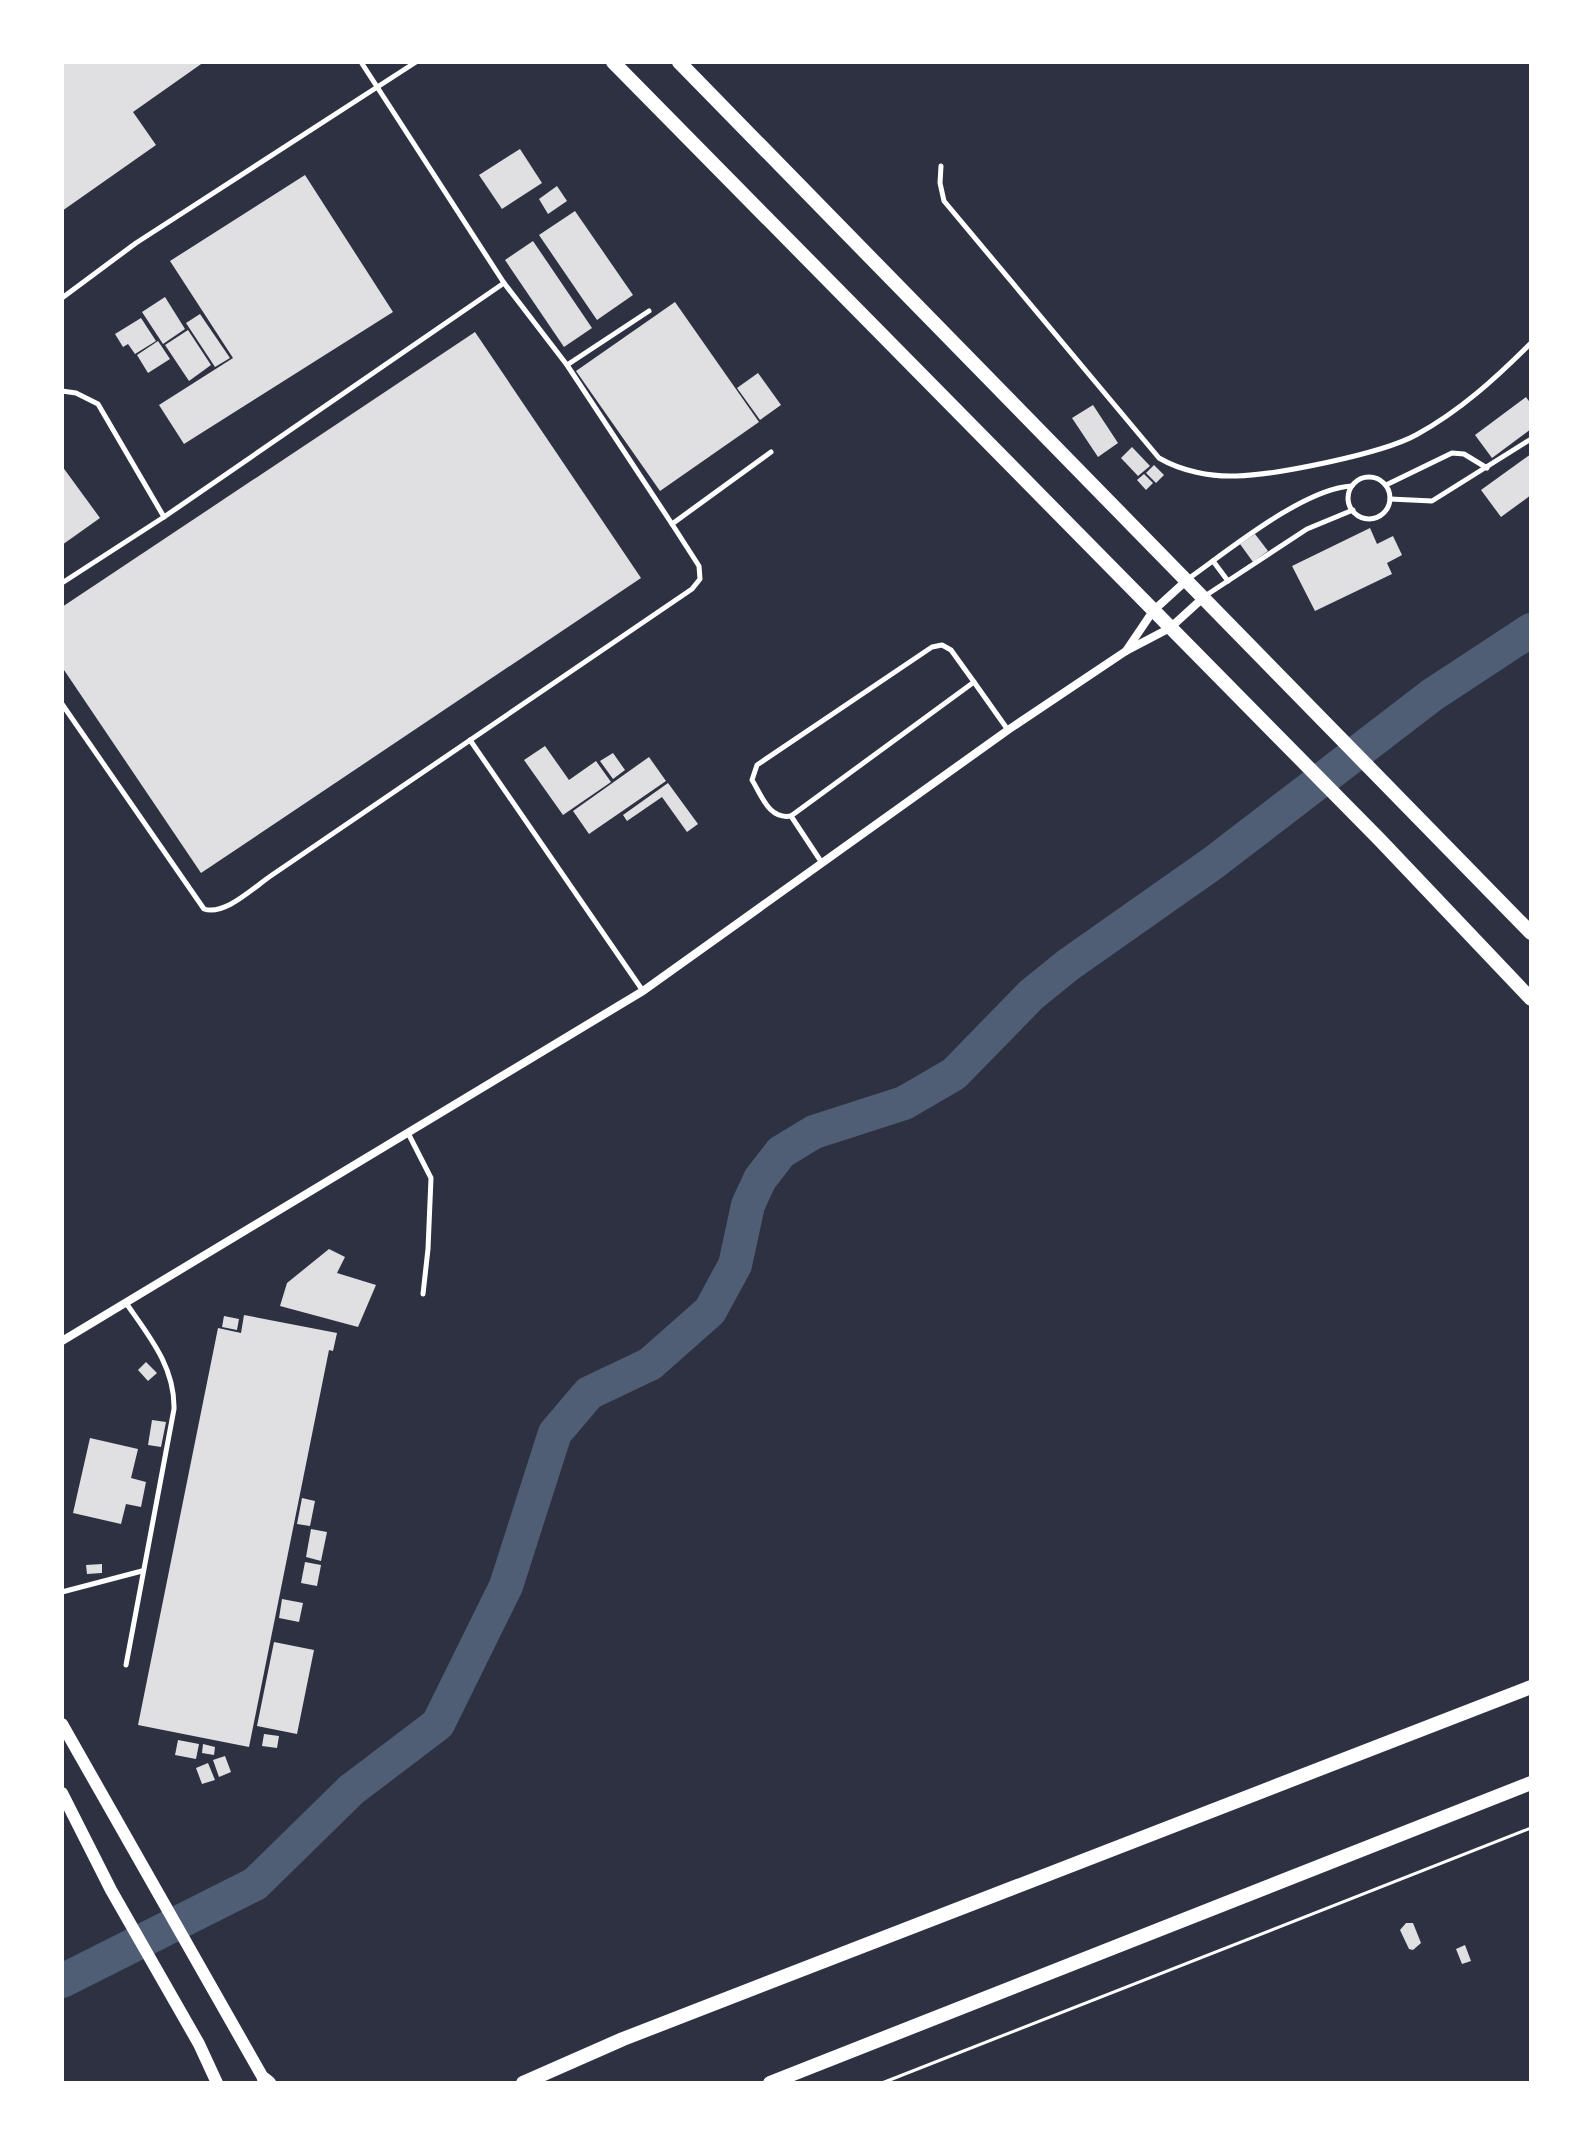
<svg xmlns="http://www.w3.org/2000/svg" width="1593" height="2145" viewBox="0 0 1593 2145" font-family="Roboto,sans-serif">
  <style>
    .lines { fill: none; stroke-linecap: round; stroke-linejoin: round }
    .river { stroke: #4f5d75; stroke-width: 34 }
    .building { fill: #e0e0e3 }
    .path { stroke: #fff; stroke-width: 3 }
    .service { stroke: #fff; stroke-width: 5 }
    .minor { stroke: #fff; stroke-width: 8 }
    .tertiary { stroke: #fff; stroke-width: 12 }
    .secondary { stroke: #fff; stroke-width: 14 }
  </style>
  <rect width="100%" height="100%" fill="#2d3142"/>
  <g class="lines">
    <!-- river -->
    <path class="river" d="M62 1981 255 1884 351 1790 438 1724 506 1586 555 1433 589 1393 650 1364 710 1311 735 1265 748 1205 760 1179 781 1152 814 1132 904 1103 954 1074 1031 995 1068 965 1213 863 1432 695 1531 630"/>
  </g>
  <!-- building -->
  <g class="building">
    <path d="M62 62H204L133 112 156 145 62 211Z"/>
    <path d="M520 149 542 183 502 209 479 175Z"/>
    <path d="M305 175 393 312 184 444 159 405 233 358 170 261Z"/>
    <path d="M557 186 567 201 548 214 539 199Z"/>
    <path d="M575 211 633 295 597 320 539 235Z"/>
    <path d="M533 241 592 328 564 347 505 260Z"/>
    <path d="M165 297 185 329 163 344 142 312Z"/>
    <path d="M675 302 759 422 660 491 576 371Z"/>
    <path d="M200 314 230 358 215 367 186 323Z"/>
    <path d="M141 318 156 341 135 354 128 344 123 347 115 334Z"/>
    <path d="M188 330 211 365 189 381 165 345Z"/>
    <path d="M475 332 641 578 201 873 62 667V607Z"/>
    <path d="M158 341 170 359 148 373 137 355Z"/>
    <path d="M758 373 781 405 760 420 737 388Z"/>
    <path d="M1526 397 1531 404V429L1492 458 1475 435Z"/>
    <path d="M1093 405 1118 443 1098 457 1072 418Z"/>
    <path d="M1132 447 1150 466 1138 476 1121 458Z"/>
    <path d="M1531 454V495L1501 517 1481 490Z"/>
    <path d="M1154 465 1164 475 1156 483 1146 473Z"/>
    <path d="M62 466 100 518 62 545Z"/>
    <path d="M1144 474 1153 483 1146 490 1137 480Z"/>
    <path d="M1370 528 1377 544 1393 536 1402 555 1387 563 1392 574 1315 611 1292 566Z"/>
    <path d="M1255 534 1268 551 1253 562 1240 544Z"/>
    <path d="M545 746 569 780 596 761 611 782 563 815 524 760Z"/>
    <path d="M613 753 625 770 613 779 600 761Z"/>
    <path d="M649 757 666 781 589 834 573 811Z"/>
    <path d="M668 783 698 824 687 832 662 797 627 821 623 815Z"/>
    <path d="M329 1249 345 1257 337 1273 376 1285 358 1327 280 1306 287 1283Z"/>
    <path d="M244 1315 337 1333 333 1351 329 1350 249 1747 138 1725 218 1328 241 1333Z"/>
    <path d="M224 1316 239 1319 237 1330 222 1327Z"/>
    <path d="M146 1362 157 1373 148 1381 138 1370Z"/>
    <path d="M152 1420 166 1422 161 1447 148 1445Z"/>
    <path d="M90 1438 138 1449 131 1478 146 1482 141 1507 126 1504 121 1524 73 1513Z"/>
    <path d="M302 1498 315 1501 310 1526 297 1524Z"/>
    <path d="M311 1529 327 1532 321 1561 306 1557Z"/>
    <path d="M305 1562 321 1565 317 1586 301 1583Z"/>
    <path d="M102 1564V1573L87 1574 86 1565Z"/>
    <path d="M282 1599 303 1603 299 1622 279 1618Z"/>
    <path d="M274 1642 314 1650 297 1734 257 1726Z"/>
    <path d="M264 1734 279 1736 277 1748 262 1746Z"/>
    <path d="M178 1740 199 1744 196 1759 175 1755Z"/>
    <path d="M203 1744 215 1747 214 1755 202 1753Z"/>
    <path d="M225 1756 231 1772 219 1777 213 1760Z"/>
    <path d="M208 1763 215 1780 202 1784 196 1768Z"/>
    <path d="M1406 1923H1413L1421 1943 1413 1950 1409 1949 1400 1930Z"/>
    <path d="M1465 1945 1471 1961 1462 1964 1456 1949Z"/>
  </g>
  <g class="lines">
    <!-- path -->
    <path class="path" d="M882 2083 1531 1828"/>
    <!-- service -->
    <g class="service">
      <path d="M941 166 940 183 944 201 1159 458C1181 471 1211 477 1236 476 1276 475 1381 454 1416 435 1460 411 1496 378 1531 343"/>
      <path d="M62 298 136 243 416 62"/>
      <path d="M567 365 649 311"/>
      <path d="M62 391 76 393 98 404 164 517"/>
      <circle cx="1369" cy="498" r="21"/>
      <path d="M1386 485 1452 453 1464 454 1487 468"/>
      <path d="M1390 499 1432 501 1531 439"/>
      <path d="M672 524 771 452"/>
      <path d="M1213 561 1228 581"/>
      <path d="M1188 579C1228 551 1304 488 1352 486"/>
      <path d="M62 583 164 517 504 283"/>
      <path d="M1205 596 1307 529 1353 510"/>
      <path d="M62 704 204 909C225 916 254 887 272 875L692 589 700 579 699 566 672 524 567 365 504 283 361 62"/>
      <path d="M470 740 643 991"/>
      <path d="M791 816C769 820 762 796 752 780L757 765 932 647 942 645 951 650 974 682"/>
      <path d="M822 863 791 816 974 682 1008 730"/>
      <path d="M408 1133 431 1178 428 1249 423 1294"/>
      <path d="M62 1592 142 1571"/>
      <path d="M126 1665 174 1409C175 1367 149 1336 126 1303"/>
    </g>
    <!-- minor -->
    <g class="minor">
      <path d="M1126 651 1153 611 1187 580"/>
      <path d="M62 1341 643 991 1008 730 1126 651 1170 628 1204 597"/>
    </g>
    <!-- tertiary -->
    <g class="tertiary">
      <path d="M62 1724 266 2083"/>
      <path d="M62 1793 111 1890 199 2044 217 2083"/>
    </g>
    <!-- secondary -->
    <g class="secondary">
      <path d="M613 62 1380 840 1531 999"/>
      <path d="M679 62 1531 933"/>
      <path d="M264 2079 269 2083"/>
      <path d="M523 2083 623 2039 1531 1687"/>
      <path d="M770 2083 1531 1783"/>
    </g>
  </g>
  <!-- border -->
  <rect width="1593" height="2145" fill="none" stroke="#ffffff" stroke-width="128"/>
</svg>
